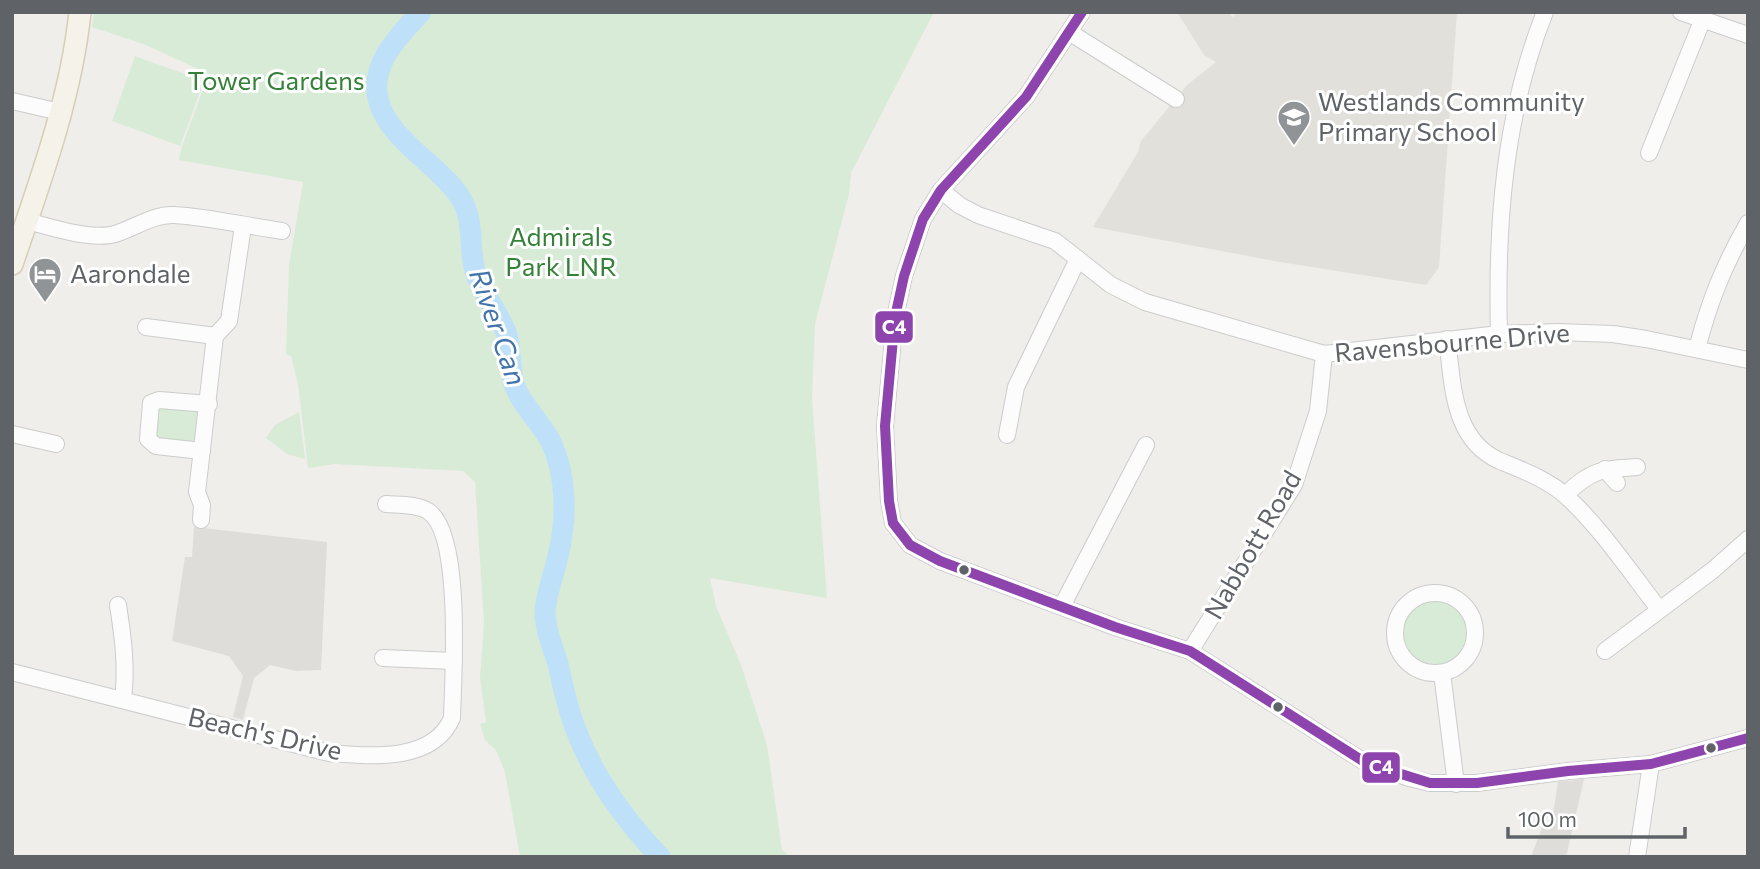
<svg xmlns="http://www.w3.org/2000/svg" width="1760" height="869" viewBox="0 0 1760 869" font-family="Commissioner,sans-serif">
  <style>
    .industrial { fill: #dfddda }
    .education { fill: #e2e0da }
    .green { fill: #d8ebd6 }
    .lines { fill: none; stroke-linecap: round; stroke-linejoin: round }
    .river { stroke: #bfe0f9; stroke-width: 21 }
    .minor-casing { stroke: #cbcccc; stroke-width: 18 }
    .major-casing { stroke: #d7ceb8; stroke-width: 24 }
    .minor { stroke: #fdfcfc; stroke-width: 16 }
    .major { stroke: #f4f2e9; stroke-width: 21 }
    .bus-1-casing { stroke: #fff; stroke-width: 16 }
    .bus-1 { stroke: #8e44ad; stroke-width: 10 }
    .bus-dot { fill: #5f6368; stroke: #fff; stroke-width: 2.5 }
    .labels { text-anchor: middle; stroke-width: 6; stroke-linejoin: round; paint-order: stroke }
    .park-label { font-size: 26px; fill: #348238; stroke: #fff }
    .poi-label { font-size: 26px; fill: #5f6368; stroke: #fff; text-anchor: start }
    .street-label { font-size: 26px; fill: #5f6368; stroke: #fff }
    .water-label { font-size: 28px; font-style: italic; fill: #4174aa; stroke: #fff }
    .line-badge { stroke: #fff; stroke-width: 2.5 }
    .badge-label { font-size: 19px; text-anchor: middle; font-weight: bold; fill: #fff }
  </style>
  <rect width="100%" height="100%" fill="#efeeea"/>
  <!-- industrial -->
  <g class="industrial">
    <path d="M194 527 327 542 321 670 296 671 270 665 254 678 243 720 233 717 243 676 229 656 172 641 185 557H192Z"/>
    <path d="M1584 779 1566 857H1531L1543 825 1551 827 1558 782Z"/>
  </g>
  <!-- education -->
  <path class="education" d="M1177 12H1228L1233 17 1237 12H1457L1439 267 1426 285 1280 262 1093 227 1138 152 1141 141 1187 85 1216 62 1204 55Z"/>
  <!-- green -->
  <g class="green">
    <path d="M94 12H934L851 173 849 194 815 324 812 398 827 598 710 578 716 606 741 665 767 745 782 850 791 857H520L505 772 496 750 485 740 480 724 486 722 480 678 484 623 475 482 463 471 335 464 308 468 298 384 291 356 286 354 289 265 303 182 179 160 182 146 209 74 146 45 92 27Z"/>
    <path d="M135 56 204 81 180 146 112 121Z"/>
    <path d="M157 405 199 410 197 444 153 440Z"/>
    <path d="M299 412 305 459 287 454 266 438 275 425Z"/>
    <circle cx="1435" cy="633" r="35"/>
  </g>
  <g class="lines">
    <!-- river -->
    <path class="river" d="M421 12C400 35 370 63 378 98 385 135 433 162 455 190 477 217 467 241 475 271 481 293 498 311 506 332 512 349 509 367 514 384 521 405 541 422 551 442 567 476 567 519 558 556 554 575 546 593 545 612 545 630 553 647 558 664 563 686 567 708 576 730 594 778 625 820 660 857"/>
    <defs>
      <g id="minor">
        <path d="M1082 12 1026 97 941 190 923 219 904 276 895 317 885 426 889 501 893 523 910 545 940 561 1115 627 1190 651 1366 763 1409 778 1430 783H1477L1568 771 1651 764 1748 738"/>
        <path d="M1681 12 1748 35"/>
        <path d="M1069 32 1176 99"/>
        <path d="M12 101 60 112"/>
        <path d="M1649 153 1702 21"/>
        <path d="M941 190 959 205 978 215 1055 241 1111 285 1145 302 1324 354 1499 334 1557 332 1613 334 1646 339 1748 360"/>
        <path d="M27 221C51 227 94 242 118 233 136 227 154 214 174 215 210 217 246 226 282 231"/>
        <path d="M146 327 215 336 229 321 243 226"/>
        <path d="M1499 334C1496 225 1504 115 1545 12"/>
        <path d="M1447 339C1453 384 1452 440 1500 461 1522 470 1549 480 1567 497 1600 527 1631 573 1659 609"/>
        <path d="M1697 349C1709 302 1724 265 1748 223"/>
        <path d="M12 434 56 444"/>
        <path d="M1007 435 1016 387 1078 259"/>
        <path d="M202 451 156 446 148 439 151 403 159 400 209 404"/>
        <path d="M1605 469 1617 483"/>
        <path d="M1565 495C1591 470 1601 469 1637 467"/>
        <path d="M201 520 202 505 197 492 215 336"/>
        <circle cx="1435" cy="633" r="40"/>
        <path d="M118 605C123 637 127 667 123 699"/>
        <path d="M1062 606 1146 445"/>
        <path d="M1190 651 1294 485 1318 411 1324 354"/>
        <path d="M1605 651 1713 570 1748 539"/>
        <path d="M383 658 454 661"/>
        <path d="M12 672 329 753C369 756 433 763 452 718 453 678 463 533 428 511 417 504 399 505 386 504"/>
        <path d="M1442 673 1456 784"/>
        <path d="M1637 857 1651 764"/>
      </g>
      <path id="major" d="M12 264C40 182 71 98 80 12"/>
    </defs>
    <!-- minor casing -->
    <use href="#minor" class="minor-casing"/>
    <!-- major casing -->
    <use href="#major" class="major-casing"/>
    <!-- minor -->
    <use href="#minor" class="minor"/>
    <!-- major -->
    <use href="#major" class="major"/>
    <defs>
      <path id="bus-1" d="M1082 12 1026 97 941 190 923 219 904 276 895 317 885 426 889 501 893 523 910 545 940 561 1115 627 1190 651 1366 763 1430 783H1477L1568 771 1651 764 1748 738"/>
    </defs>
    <!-- bus-1 casing -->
    <use href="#bus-1" class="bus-1-casing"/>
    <!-- bus-1 -->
    <use href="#bus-1" class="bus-1"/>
  </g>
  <!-- icons -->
  <defs>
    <symbol id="school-pin" viewBox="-11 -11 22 30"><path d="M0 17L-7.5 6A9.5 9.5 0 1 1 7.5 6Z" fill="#919496" stroke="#fff"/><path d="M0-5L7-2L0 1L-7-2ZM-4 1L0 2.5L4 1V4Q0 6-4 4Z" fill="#fff"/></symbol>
    <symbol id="hotel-pin" viewBox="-11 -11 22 30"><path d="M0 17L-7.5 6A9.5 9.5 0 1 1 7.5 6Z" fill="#919496" stroke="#fff"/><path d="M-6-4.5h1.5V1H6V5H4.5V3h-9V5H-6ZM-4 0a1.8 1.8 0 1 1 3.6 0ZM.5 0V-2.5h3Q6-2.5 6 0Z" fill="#fff"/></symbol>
  </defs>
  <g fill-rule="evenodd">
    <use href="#school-pin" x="1275" y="98" width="38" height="52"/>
    <use href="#hotel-pin" x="26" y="255" width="38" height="52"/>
  </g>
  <!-- markers -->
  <g class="bus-dot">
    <circle cx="964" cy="570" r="6"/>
    <circle cx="1278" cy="707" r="6"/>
    <circle cx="1711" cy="748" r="6"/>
  </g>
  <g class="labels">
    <!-- park labels -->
    <g class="park-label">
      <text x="276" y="90">Tower Gardens</text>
      <text x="561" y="246">Admirals<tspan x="561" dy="30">Park LNR</tspan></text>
    </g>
    <!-- poi labels -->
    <g class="poi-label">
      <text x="1318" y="111">Westlands Community<tspan x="1318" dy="30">Primary School</tspan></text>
      <text x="70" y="283">Aarondale</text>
    </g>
    <!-- street labels -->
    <g class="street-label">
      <text transform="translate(1452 343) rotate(-5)" y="9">Ravensbourne Drive</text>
      <text transform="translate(1253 545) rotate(-60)" y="9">Nabbott Road</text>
      <text transform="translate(265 734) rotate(13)" y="9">Beach's Drive</text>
    </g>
    <!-- water labels -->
    <g class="water-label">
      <text transform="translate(498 327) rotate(71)" y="10">River Can</text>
    </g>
  </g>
  <g class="line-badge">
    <rect x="874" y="310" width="40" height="34" rx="7" fill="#8e44ad"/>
    <rect x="1361" y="751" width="40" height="33" rx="7" fill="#8e44ad"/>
  </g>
  <g class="badge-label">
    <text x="894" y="334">C4</text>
    <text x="1381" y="774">C4</text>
  </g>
  <!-- border -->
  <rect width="1760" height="869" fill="none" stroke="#5f6368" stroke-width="28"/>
  <!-- scale -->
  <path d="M1508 827v10h177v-10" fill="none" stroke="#5f6368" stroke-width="3.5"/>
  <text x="1518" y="827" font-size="21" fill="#5f6368" stroke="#ffffff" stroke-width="5" paint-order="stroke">100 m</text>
</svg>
